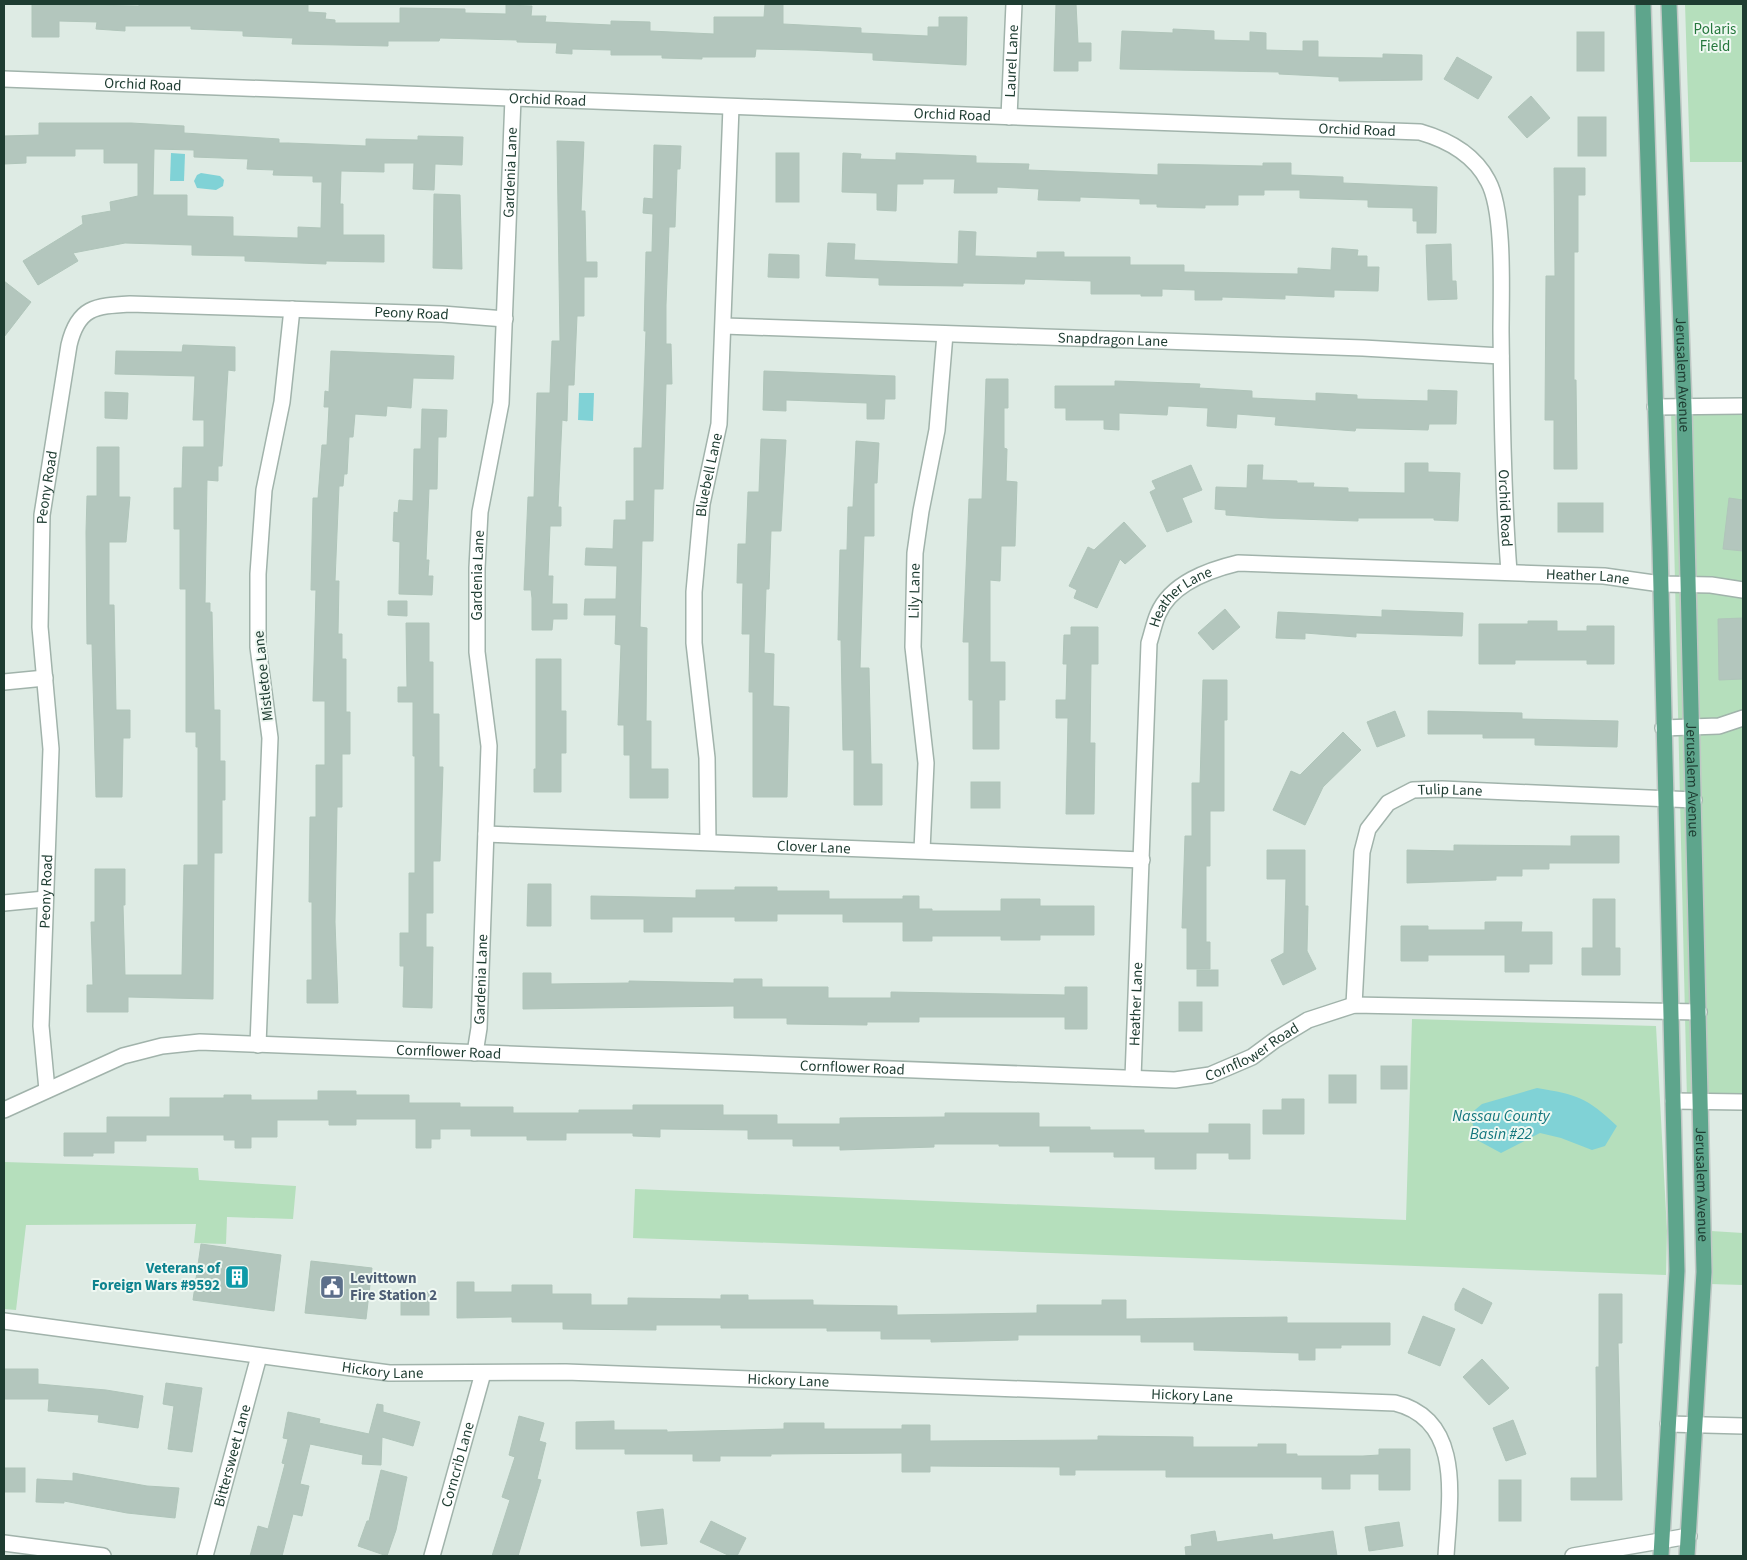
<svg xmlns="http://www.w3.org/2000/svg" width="1747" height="1560" viewBox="0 0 1747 1560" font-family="'Source Sans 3',sans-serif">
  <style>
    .green { fill: #b5dfbc }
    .water { fill: #80d2d6 }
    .building { fill: #b3c6bd; stroke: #b0c5ba; fill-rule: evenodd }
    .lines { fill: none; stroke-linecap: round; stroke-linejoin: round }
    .minor-casing { stroke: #a1b3ab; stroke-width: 18 }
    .major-casing { stroke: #c0c8c5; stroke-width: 18 }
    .minor { stroke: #fff; stroke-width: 15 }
    .major { stroke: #5ea58c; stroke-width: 15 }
    .labels { text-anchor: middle; stroke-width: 4; stroke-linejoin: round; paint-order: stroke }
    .park-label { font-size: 15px; fill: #25773c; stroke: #eff8f2 }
    .street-label { font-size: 15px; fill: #1e3c31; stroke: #eff8f2 }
    .culture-label { font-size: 15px; font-weight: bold; fill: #0d838f; stroke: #eff8f2; text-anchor: end }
    .service-label { font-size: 15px; font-weight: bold; fill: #4e5e75; stroke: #eff8f2; text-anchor: start }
    .water-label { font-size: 16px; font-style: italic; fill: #13767d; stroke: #eff8f2 }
  </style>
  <rect width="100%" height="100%" fill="#deebe4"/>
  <!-- green -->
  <g class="green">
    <path d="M1685 4H1743V162H1690Z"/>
    <path d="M1743 408V1103L1687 1101 1671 409Z"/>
    <path d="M1412 1019 1656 1026 1667 1231 1666 1275 633 1238 635 1189 1406 1220Z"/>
    <path d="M4 1162 198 1168 199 1180 296 1186 293 1219 227 1217 226 1244 194 1243 196 1224 26 1225 16 1310 4 1309Z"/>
    <path d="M1711 1231 1743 1233V1285L1710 1284Z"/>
  </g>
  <!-- water -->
  <g class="water">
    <path d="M171 153 185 154 184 181H170Z"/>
    <path d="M201 173 220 176 224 180 223 186 216 190 197 188 194 181 197 175Z"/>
    <path d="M579 393H594L593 421 578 420Z"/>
    <path d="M1537 1088C1578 1095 1586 1097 1617 1126L1605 1146 1592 1150 1561 1138 1540 1133 1501 1153 1477 1140 1470 1114 1482 1104Z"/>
  </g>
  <!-- building -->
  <g class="building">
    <path d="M32 4 139 6V4H308V12L326 13 325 19 335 20V23H400V8L465 9V13L506 14V5L532 6 531 16H546L545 22 611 25V21L650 22V31L714 34V17H764L765 4H783V24L861 28V33L928 36V27H939V17H967L966 65 873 60V53L807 50 756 49 755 57H702V59L662 58V55H611V50L572 49V54L556 53 557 43 517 42V40L440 38 439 41H388V46L292 44 293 38 243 36V31L191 29V26H125V31L96 29 97 22 59 21V37H32Z"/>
    <path d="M1056 4H1076L1078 43H1091V61H1078V71H1054Z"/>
    <path d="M1173 29 1214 31V40L1250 41V32L1266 33V50L1303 51V41H1318V57L1383 58V54L1422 55V80L1339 81V77L1279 74V72L1120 69 1122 31 1173 33Z"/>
    <rect x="1577" y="32" width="27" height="39"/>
    <path d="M1457 57 1492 77 1478 99 1444 79Z"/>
    <path d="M1531 96 1550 118 1527 138 1508 117Z"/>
    <rect x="1578" y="117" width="28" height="39"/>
    <path d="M39 123H131L184 126V133L279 139V143H288L366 146V139L418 140V136L463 137 462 165 435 164 434 190 413 189 414 163H384V172L341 171 340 204H343V235H384V262L326 261V264L245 261V256L192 255V245L125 243 73 253 78 261 38 285 23 261 83 224 82 216 111 211 110 202 138 196V163H104V149H75V156H26V163L4 164V136L39 135ZM154 149 194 150V157L248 159 247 169 274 170 273 175 313 176V182H322L321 228 298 227V238L233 236V217L187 216V195H153Z"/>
    <path d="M557 141 584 142 581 211H585L586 262H597V277H584V316H577L574 385H568L567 421 562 420 558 507H561V526H550L548 576H553L552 604H567V619H553L552 630H532V598L531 590H524L528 497H534L537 393H550L552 341H560Z"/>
    <path d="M654 145 681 146 680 169H677L675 227H669L666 305V344H671L672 384H666L663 489H654L653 541H642L640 627 647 628 646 721H651V769H668V798H630V755H624V725H618L621 645 615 644 616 615H584L585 599H616L617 566 585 565 586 548 613 549 614 520H626V501H634V448H642L646 331H644L646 252H652L653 214 643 213 644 198 653 199Z"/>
    <rect x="776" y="153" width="23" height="49"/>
    <path d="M843 153 861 154 860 159 896 160V153L976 156V163L1029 164 1028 170 1158 175V164L1263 166V163H1291V175L1343 177V183L1437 187 1436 233H1417V221H1413V208L1368 207V200L1300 198V190H1264V195H1238V205H1205V208L1157 207V204H1140V199L1080 197V201L1038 200 1039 189 997 187V193H954L955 179H923V184H897L896 211 877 210V193L842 192Z"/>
    <path d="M1554 168H1585V195H1578V252H1574V380H1576L1577 469H1554V420H1545L1546 276H1555Z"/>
    <path d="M434 194 460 195 462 269 433 268Z"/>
    <path d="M959 231 976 232 975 256 1037 258V252H1064V257H1130V265H1184V272L1298 274V268L1331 270 1332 248 1358 250 1357 256H1367V267H1379L1378 291 1334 290V297L1285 295V299L1222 297V300H1195V290L1162 289V296H1141V294H1091V281L1025 279 1024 284 963 283V286L879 285V278L826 276 828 243 855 244 854 260 958 264Z"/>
    <path d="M1451 244 1452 281H1456L1457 299 1428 300 1426 245Z"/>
    <path d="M769 254 799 255V278L768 277Z"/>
    <path d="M4 281 31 302 4 337Z"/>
    <path d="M183 345 235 347V371L228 370 222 466H218V481L207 480 205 603H210V612H212L214 710H220V761H225V800H222V853H214L213 999 128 997V1012H87V985H93L91 922H95V869H125V905H123L125 975H182L184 865H198V747H196V732H186V589H180V529H174V488H182L183 447H204V420H193L195 376 115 374 116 351 182 352Z"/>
    <path d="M331 351 454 356 453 379 413 378 411 408 387 406 386 416 355 414 353 437H349L347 474H344L343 486H339L335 581H339L338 634H342V659H346V712H350V754H342V807H337L335 922 338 1003H307V980H312V902H309L310 817H316V765H325V701H313L316 590H311L313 498H318L322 445H327L329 407H324L325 391 329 392Z"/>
    <path d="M764 371 895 376V399H885L884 419H867V403L786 400V411L763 410Z"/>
    <path d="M986 379H1008V408H1004V448L1007 449 1006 481 1017 482 1015 546H1001L1000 581 990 580V662H1005V700H999V749H973V700H969V642H963L969 499H982Z"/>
    <path d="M1115 381 1200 384 1199 388 1252 391V398L1316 401V393L1357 395V399L1428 401V390L1457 391 1456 424H1429L1428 430 1356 428 1355 431 1275 425 1276 417 1237 414 1236 428 1207 426 1208 408 1168 406 1167 415 1119 413V430L1104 429V420H1066V408H1055V386H1115Z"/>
    <path d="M105 392 128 393 127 419 105 418Z"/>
    <path d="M422 409 447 410 446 437H438L437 489H429L426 560H429L428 576H433L432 595 399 594 400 542 393 541 394 512 398 513 399 500 413 501 414 449H421Z"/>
    <path d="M761 439 786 440 781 531H771L769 589H766L764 653 774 654 773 706 789 707 787 797H753V692H749L750 634H742L743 583H737L738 544H746L748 492H759Z"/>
    <path d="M856 441 879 443 877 483H874V536H864L860 668H869L871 764H882V805H854V750H843L841 640H838L840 550H847L848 507H853Z"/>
    <path d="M97 447H119V497H130L126 542H109V605H114L116 710H130V738H123L122 797H96L92 644H87L86 532 87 496H97Z"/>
    <path d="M1405 463H1428V472L1460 473 1458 521 1434 520V518H1358V521L1269 518 1226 515V510L1215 509 1216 487 1247 488 1248 465H1263L1262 480 1297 481V483H1314L1313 487 1348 488V492L1405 493Z"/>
    <path d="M1191 465 1202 490 1182 498 1192 522 1167 532 1150 492 1156 489 1152 481Z"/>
    <path d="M1729 498 1743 500V551L1723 549Z"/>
    <rect x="1558" y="503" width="45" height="29"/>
    <path d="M1124 522 1146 546 1125 564 1120 559 1097 608 1074 598 1077 590 1069 586 1088 547 1094 550Z"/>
    <path d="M388 601H407V616L388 615Z"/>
    <path d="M1225 609 1240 627 1213 650 1198 633Z"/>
    <path d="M1382 610 1463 613 1462 636 1356 633V637L1305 633V639L1276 638 1278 612 1382 617Z"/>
    <path d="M1743 618V679L1719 680 1718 619Z"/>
    <path d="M1528 621H1557V631H1587V626H1614V664H1587V660H1515V664H1479V624H1528Z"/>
    <path d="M406 623H429V662H433V714H439V767H443L440 861H433V913H426V947H433L432 1008 403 1007 404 966H400V933H409V873H415V756H413V702H398V687H407Z"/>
    <path d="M1071 627H1098V664H1091L1090 743H1095L1094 814H1066L1068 718H1056V700H1066L1067 664H1063L1064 635H1071Z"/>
    <path d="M536 659H561V711H566V753H561V792H534V769H536Z"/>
    <path d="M1203 680H1227V720H1224V811H1210V866H1206V942H1210V969H1187V928H1182L1185 836H1192V783H1200Z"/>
    <path d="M1395 711 1405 736 1377 747 1367 722Z"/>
    <path d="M1428 711 1522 713V719L1618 721 1617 747 1535 745V738H1483V734H1428Z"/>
    <path d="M1343 732 1361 750 1323 787 1305 825 1273 810 1291 771 1300 775Z"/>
    <rect x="971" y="782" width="29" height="26"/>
    <path d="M1571 836H1619V863H1549V869H1522V876H1496V880L1407 883V850L1454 851V845L1571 846Z"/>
    <path d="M1267 850H1305V906H1308L1307 951 1316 969 1283 985 1271 960 1284 953 1286 879H1267Z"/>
    <path d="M528 884H551V926H527Z"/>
    <path d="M735 887H777V891H829V899H903V896H919V909H932V911H1001V899H1040V906H1094V935H1040V940H1001V936H932V941H903V922H843V914H777V921H735V917H672V932H644V919H591V896L696 898V890H735Z"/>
    <path d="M1593 899H1615V948H1620V975H1582V948H1593Z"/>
    <path d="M1485 922H1522L1521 932H1552V964H1529V972H1505V955H1428V961H1401V926H1428V930H1485Z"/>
    <rect x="1197" y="970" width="21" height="16"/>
    <path d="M523 973H551V984L629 983V981L734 983V979H762V987H828V998H891V992L1065 995V987H1087V1029H1065V1017H919V1022H867V1025L787 1024V1018H734V1006L523 1009Z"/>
    <rect x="1179" y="1002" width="23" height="29"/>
    <rect x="1381" y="1066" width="26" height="23"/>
    <rect x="1329" y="1075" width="27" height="28"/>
    <path d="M318 1091H356V1095H409V1103H460V1107H513V1113H579V1110H633V1105H723V1115H777V1124H840V1118L945 1117V1113H1039V1127H1090V1130H1144V1133H1209V1124H1250V1159H1229V1153H1196V1169H1155V1157H1114V1152H1050V1146H999V1144H934V1147L840 1150V1146H793V1139H748V1130L660 1129V1137L633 1136V1133H566V1140H527V1136H471V1129H440V1139H431V1148H416V1119H356V1125H329V1120H277V1137H251V1148H235V1140H224V1135H146V1141H114V1153H93V1156H64V1133H107V1117H170V1098H224V1095H251V1100H318Z"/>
    <path d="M1282 1099H1304V1134H1263V1110H1282Z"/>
    <path d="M201 1244 281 1255 274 1311 193 1300Z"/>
    <path d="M311 1261 372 1268 366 1319 305 1313Z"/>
    <path d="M457 1282H474V1292H512V1285H552V1294H591V1305H628V1298L721 1299V1295H748V1300H813V1305L897 1306V1315L1037 1313V1305H1102V1300H1126V1319L1287 1317V1323H1390V1345H1341V1348H1315V1360H1299V1353L1194 1350V1342H1141V1335H1018V1340L931 1342V1339H881V1331H827V1328H721V1325H656V1330L563 1329V1322H512V1317L457 1318Z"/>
    <path d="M1463 1288 1492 1303 1482 1324 1455 1310V1304Z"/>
    <rect x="401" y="1292" width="28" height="23"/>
    <path d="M1599 1294H1622V1343H1618L1622 1500H1571V1478H1597L1596 1367H1599Z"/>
    <path d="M1423 1316 1455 1329 1440 1366 1408 1353Z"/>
    <path d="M1482 1359 1509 1388 1489 1405 1463 1377Z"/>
    <path d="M4 1369H38V1384L106 1390 143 1396 138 1428 98 1422 99 1415 48 1411 49 1399H4Z"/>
    <path d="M166 1383 202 1388 192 1452 168 1449 174 1406 163 1404Z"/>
    <path d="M377 1404 383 1405V1412L420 1422 413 1446 382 1437 381 1465 362 1464 363 1455 310 1444 300 1484 309 1486 302 1516 293 1514 282 1556H250L258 1526 268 1529 285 1464 282 1463 288 1439 283 1438 288 1412 320 1419 319 1423 369 1434Z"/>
    <path d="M519 1416 544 1423 539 1441 546 1443 537 1479 541 1480 518 1556H492L510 1500 502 1497 515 1457 509 1455Z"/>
    <path d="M1513 1420 1526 1454 1506 1461 1493 1428Z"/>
    <path d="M614 1421V1430H667V1432L784 1429V1423H824V1429H902V1425H930V1441L1098 1440V1436L1193 1437V1447H1258V1444H1286V1454H1297V1456H1363L1379 1455V1449H1410V1490H1379V1474H1350V1489H1322V1477H1166V1470H1075V1475H1060V1467L930 1466V1472H902V1453L771 1454V1456H720V1461H693V1454H625V1449H576V1422Z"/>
    <rect x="4" y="1468" width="21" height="24"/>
    <path d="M381 1470 407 1477 396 1530 387 1556 358 1546 367 1521H369Z"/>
    <path d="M73 1473 147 1486 179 1488 175 1518 127 1513 64 1501V1503L36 1502 37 1479 73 1481Z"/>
    <rect x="1499" y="1480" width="22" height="41"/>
    <path d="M663 1509 667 1544 641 1546 637 1512Z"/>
    <path d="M711 1521 746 1538 737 1556H730L700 1542Z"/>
    <path d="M1399 1522 1403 1546 1369 1551 1365 1527Z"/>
    <path d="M1215 1531 1217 1542 1272 1534 1273 1540 1333 1531 1337 1556H1186L1185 1547 1192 1546 1191 1535Z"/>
  </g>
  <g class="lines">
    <defs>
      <g id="minor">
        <path id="s1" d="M4 79 1420 132C1448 140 1474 154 1488 181 1505 212 1501 293 1501 331 1502 411 1503 492 1509 572"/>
        <path id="s2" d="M1009 117 1014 4"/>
        <path id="s3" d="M724 326 1363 348 1501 356"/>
        <path d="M1655 407 1743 406"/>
        <path d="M4 682 45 678"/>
        <path d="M1663 728 1719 726 1743 718"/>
        <path id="s4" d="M486 834 1142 860"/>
        <path id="s5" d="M708 842 707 758 694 643V592L702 504 719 424 731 107"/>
        <path id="s6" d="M922 850 926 763 913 647 915 553 921 511 937 430 945 334"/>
        <path d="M4 903 45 899"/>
        <path id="s7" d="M1354 1005 1362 852 1368 829 1388 803 1413 790 1442 789 1694 800"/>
        <path d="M258 1045 270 738 258 647V574L264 490 282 402 292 309"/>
        <path id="s8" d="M475 1053 479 1028 489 746 477 652V568L480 512 501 403 513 98"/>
        <path id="s9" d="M1133 1078 1149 643C1152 634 1154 623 1158 614 1171 583 1209 570 1238 563L1604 576 1661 584 1711 585 1743 590"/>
        <path id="s10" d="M47 1090 41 1026 51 749 40 627 42 515 69 345C78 307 95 306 130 304L442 314 505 319"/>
        <path d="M1673 1101 1743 1102"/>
        <path id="s11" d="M4 1110 123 1056 162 1046 200 1042 1175 1080 1210 1075 1252 1057 1275 1040 1308 1020 1354 1005 1699 1012"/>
        <path id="s12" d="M4 1321 389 1373 566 1372 1395 1403C1465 1420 1449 1502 1446 1556"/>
        <path d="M1668 1424 1743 1426"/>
        <path d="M4 1543 103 1556"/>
        <path id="s13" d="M205 1556 259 1356"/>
        <path id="s14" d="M432 1556 483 1373"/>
        <path d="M1573 1556 1689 1536"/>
      </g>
      <g id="major">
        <path d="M1643 4 1660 547 1677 1271 1661 1556"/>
        <path id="s15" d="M1669 4 1684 406 1704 1272 1687 1556"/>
      </g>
    </defs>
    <!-- minor casing -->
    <use href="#minor" class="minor-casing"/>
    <!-- major casing -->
    <use href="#major" class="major-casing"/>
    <!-- minor -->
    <use href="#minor" class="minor"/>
    <!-- major -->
    <use href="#major" class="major"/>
  </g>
  <!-- icons -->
  <defs>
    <symbol id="building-square" viewBox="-11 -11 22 22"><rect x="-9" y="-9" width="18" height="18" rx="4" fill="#0f9aa8" stroke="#eff8f2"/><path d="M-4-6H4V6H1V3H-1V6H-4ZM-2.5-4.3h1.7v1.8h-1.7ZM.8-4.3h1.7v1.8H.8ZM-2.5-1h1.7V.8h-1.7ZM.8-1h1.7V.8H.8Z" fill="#fff"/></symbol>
    <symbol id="civic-square" viewBox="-11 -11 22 22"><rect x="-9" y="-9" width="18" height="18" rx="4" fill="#5c6f8a" stroke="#eff8f2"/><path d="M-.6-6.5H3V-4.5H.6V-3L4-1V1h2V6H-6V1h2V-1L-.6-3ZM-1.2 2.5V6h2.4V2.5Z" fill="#fff"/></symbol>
  </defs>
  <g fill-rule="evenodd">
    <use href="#building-square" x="223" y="1263" width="28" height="28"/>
    <use href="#civic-square" x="318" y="1273" width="28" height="28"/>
  </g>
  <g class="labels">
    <!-- park labels -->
    <g class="park-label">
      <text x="1715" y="34">Polaris<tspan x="1715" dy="17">Field</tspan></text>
    </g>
    <!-- street labels -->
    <g class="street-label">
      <text dy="5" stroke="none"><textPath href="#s2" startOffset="56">Laurel Lane</textPath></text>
      <text dy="5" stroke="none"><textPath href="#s1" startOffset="139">Orchid Road</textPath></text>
      <text dy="5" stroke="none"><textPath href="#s1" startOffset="544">Orchid Road</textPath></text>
      <text dy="5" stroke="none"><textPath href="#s1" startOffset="949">Orchid Road</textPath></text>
      <text dy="5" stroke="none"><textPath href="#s1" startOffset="1354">Orchid Road</textPath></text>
      <text dy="5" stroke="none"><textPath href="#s8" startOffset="884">Gardenia Lane</textPath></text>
      <text dy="5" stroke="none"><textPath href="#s10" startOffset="1112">Peony Road</textPath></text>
      <text dy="5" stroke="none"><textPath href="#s3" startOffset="389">Snapdragon Lane</textPath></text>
      <text dy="5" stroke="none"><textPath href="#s15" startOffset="371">Jerusalem Avenue</textPath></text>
      <text dy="5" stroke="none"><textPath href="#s5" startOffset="369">Bluebell Lane</textPath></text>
      <text dy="5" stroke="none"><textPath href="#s10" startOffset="604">Peony Road</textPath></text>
      <text dy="5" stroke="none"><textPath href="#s1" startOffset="1832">Orchid Road</textPath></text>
      <text dy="5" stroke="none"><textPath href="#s8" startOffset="479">Gardenia Lane</textPath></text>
      <text dy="5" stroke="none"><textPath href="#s9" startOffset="914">Heather Lane</textPath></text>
      <text dy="5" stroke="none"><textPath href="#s6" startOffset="260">Lily Lane</textPath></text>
      <text dy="5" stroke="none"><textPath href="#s9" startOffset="494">Heather Lane</textPath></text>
      <text transform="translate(263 676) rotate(-96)" y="5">Mistletoe Lane</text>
      <text dy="5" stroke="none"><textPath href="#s15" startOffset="776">Jerusalem Avenue</textPath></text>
      <text dy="5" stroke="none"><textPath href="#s7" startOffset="275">Tulip Lane</textPath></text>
      <text dy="5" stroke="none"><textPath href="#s4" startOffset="328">Clover Lane</textPath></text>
      <text dy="5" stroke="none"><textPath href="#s10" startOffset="199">Peony Road</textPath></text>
      <text dy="5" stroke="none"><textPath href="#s8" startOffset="74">Gardenia Lane</textPath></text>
      <text dy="5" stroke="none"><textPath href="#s9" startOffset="74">Heather Lane</textPath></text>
      <text dy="5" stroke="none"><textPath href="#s11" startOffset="1268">Cornflower Road</textPath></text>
      <text dy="5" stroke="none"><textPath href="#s11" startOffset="458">Cornflower Road</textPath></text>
      <text dy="5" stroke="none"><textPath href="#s11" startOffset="862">Cornflower Road</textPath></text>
      <text dy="5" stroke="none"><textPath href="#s15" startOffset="1181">Jerusalem Avenue</textPath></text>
      <text dy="5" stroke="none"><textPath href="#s12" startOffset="382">Hickory Lane</textPath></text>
      <text dy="5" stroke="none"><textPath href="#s12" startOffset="788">Hickory Lane</textPath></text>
      <text dy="5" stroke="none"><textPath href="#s12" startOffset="1192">Hickory Lane</textPath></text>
      <text dy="5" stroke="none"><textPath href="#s13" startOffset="104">Bittersweet Lane</textPath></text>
      <text dy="5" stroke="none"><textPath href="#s14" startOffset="95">Corncrib Lane</textPath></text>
    </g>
    <!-- culture labels -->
    <g class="culture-label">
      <text x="220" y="1273">Veterans of<tspan x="220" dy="17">Foreign Wars #9592</tspan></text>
    </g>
    <!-- service labels -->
    <g class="service-label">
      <text x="350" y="1283">Levittown<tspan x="350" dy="17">Fire Station 2</tspan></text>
    </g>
    <!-- water labels -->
    <g class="water-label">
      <text x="1501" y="1121">Nassau County<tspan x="1501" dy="18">Basin #22</tspan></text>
    </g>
  </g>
  <!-- border -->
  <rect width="1747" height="1560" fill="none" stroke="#1e3c31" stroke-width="10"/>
</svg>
